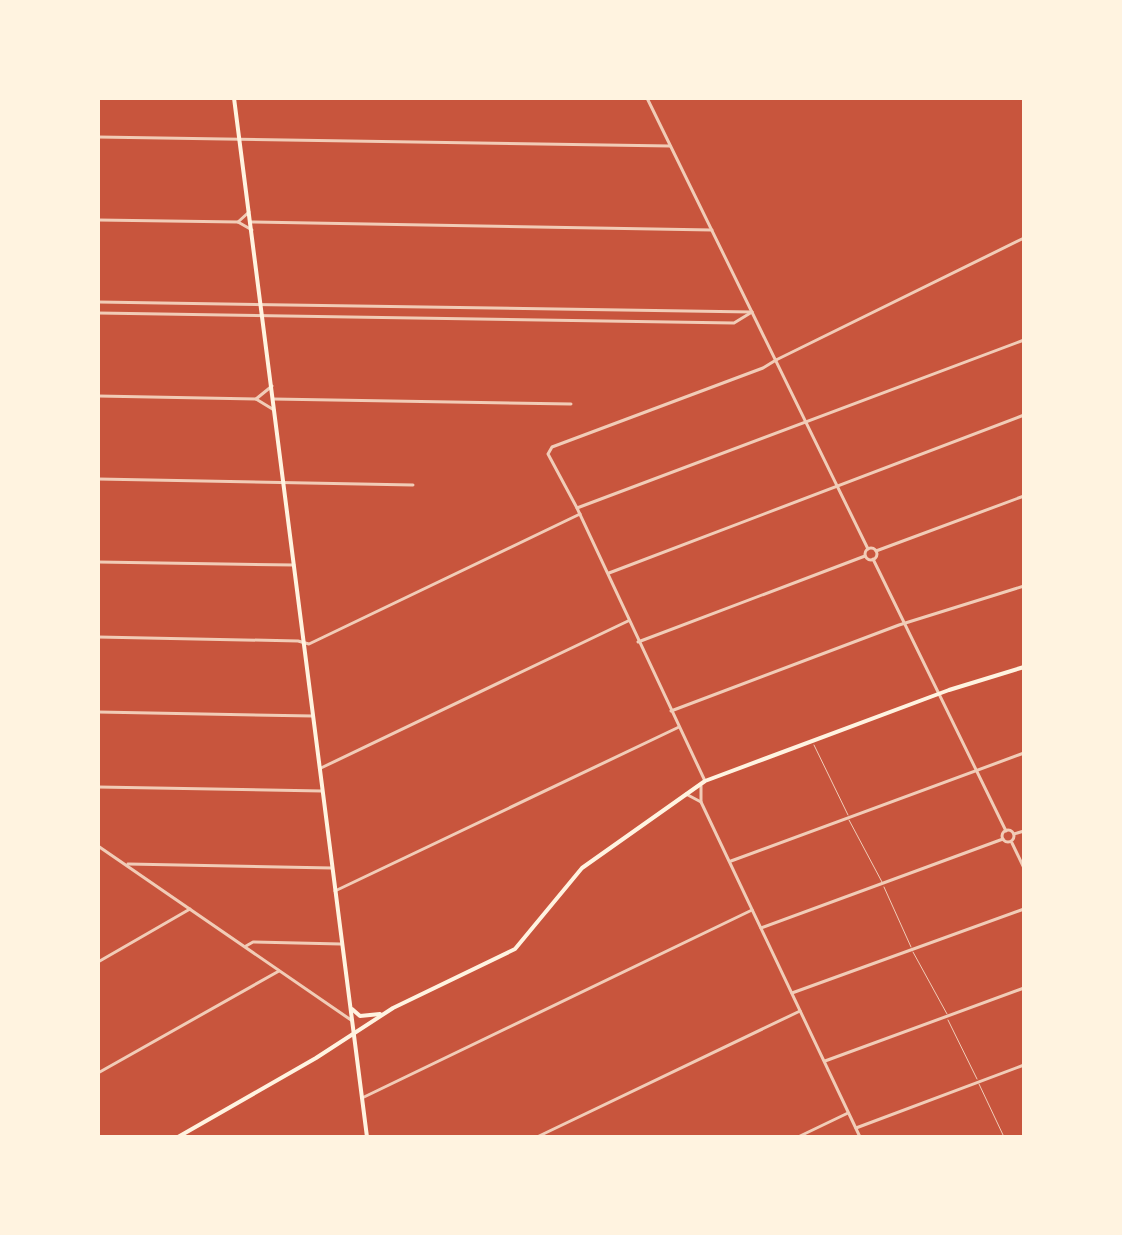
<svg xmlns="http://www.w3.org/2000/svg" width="1122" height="1235" viewBox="0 0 1122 1235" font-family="Montserrat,sans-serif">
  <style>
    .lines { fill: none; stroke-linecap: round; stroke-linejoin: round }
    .service { stroke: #f1ccb7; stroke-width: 1 }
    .minor { stroke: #f1ccb7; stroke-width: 3 }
    .tertiary { stroke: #f1ccb7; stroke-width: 3 }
    .secondary { stroke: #fff3e0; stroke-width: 4 }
  </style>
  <rect width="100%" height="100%" fill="#c8553d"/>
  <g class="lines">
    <!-- service -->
    <g class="service">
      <path d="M814 745 848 815"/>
      <path d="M849 820 882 882"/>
      <path d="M884 887 911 947"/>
      <path d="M913 952 947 1014"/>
      <path d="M948 1020 977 1079"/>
      <path d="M979 1084 1004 1137"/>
    </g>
    <!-- minor -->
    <g class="minor">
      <path d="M98 137 670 146"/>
      <path d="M98 220 238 222 252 230"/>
      <path d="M238 222 249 212"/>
      <path d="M250 222 712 230"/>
      <path d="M98 302 752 312"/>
      <path d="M98 313 734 323 752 312"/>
      <path d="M98 396 256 399 274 410"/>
      <path d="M256 399 272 386"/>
      <path d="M273 399 571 404"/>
      <path d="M98 479 413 485"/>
      <path d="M577 508 1024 340"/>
      <path d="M876 551 1024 496"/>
      <path d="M98 562 294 565"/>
      <path d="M609 573 1024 415"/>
      <path d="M98 637 298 641 309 644 580 514"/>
      <path d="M638 642 865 556"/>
      <path d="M671 711 899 625 1024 586"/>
      <path d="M98 712 313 716"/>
      <path d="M321 768 628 621"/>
      <path d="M705 781 577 508 548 454 552 447 763 368 776 360"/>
      <path d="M98 787 322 791"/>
      <path d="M686 794 701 802 860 1137"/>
      <path d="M701 802V786"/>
      <path d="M1014 834 1024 831"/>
      <path d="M98 846 351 1020"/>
      <path d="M731 861 1024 753"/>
      <path d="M128 864 332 868"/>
      <path d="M335 891 679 727"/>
      <path d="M761 928 1003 839"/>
      <path d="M246 946 253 942 341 944"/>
      <path d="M98 962 190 909"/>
      <path d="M792 993 1024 909"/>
      <path d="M825 1061 1024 988"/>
      <path d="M98 1073 279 971"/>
      <path d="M362 1098 752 910"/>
      <path d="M856 1128 1024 1065"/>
      <path d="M537 1137 800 1011"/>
      <path d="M798 1137 848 1113"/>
    </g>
    <!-- tertiary -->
    <g class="tertiary">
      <path d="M647 98 868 549"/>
      <path d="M776 360 1024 238"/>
      <circle cx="871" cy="554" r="6"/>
      <path d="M873 559 1006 831"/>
      <circle cx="1008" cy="836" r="6"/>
      <path d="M1012 843 1024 868"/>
    </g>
    <!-- secondary -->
    <g class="secondary">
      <path d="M234 98 367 1137"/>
      <path d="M352 1009 360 1016 380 1014"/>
      <path d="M178 1137 316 1058 393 1008 515 949 582 868 705 781 949 690 1024 667"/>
    </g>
  </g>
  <!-- border -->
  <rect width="1122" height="1235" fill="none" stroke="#fff3e0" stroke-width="200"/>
</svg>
